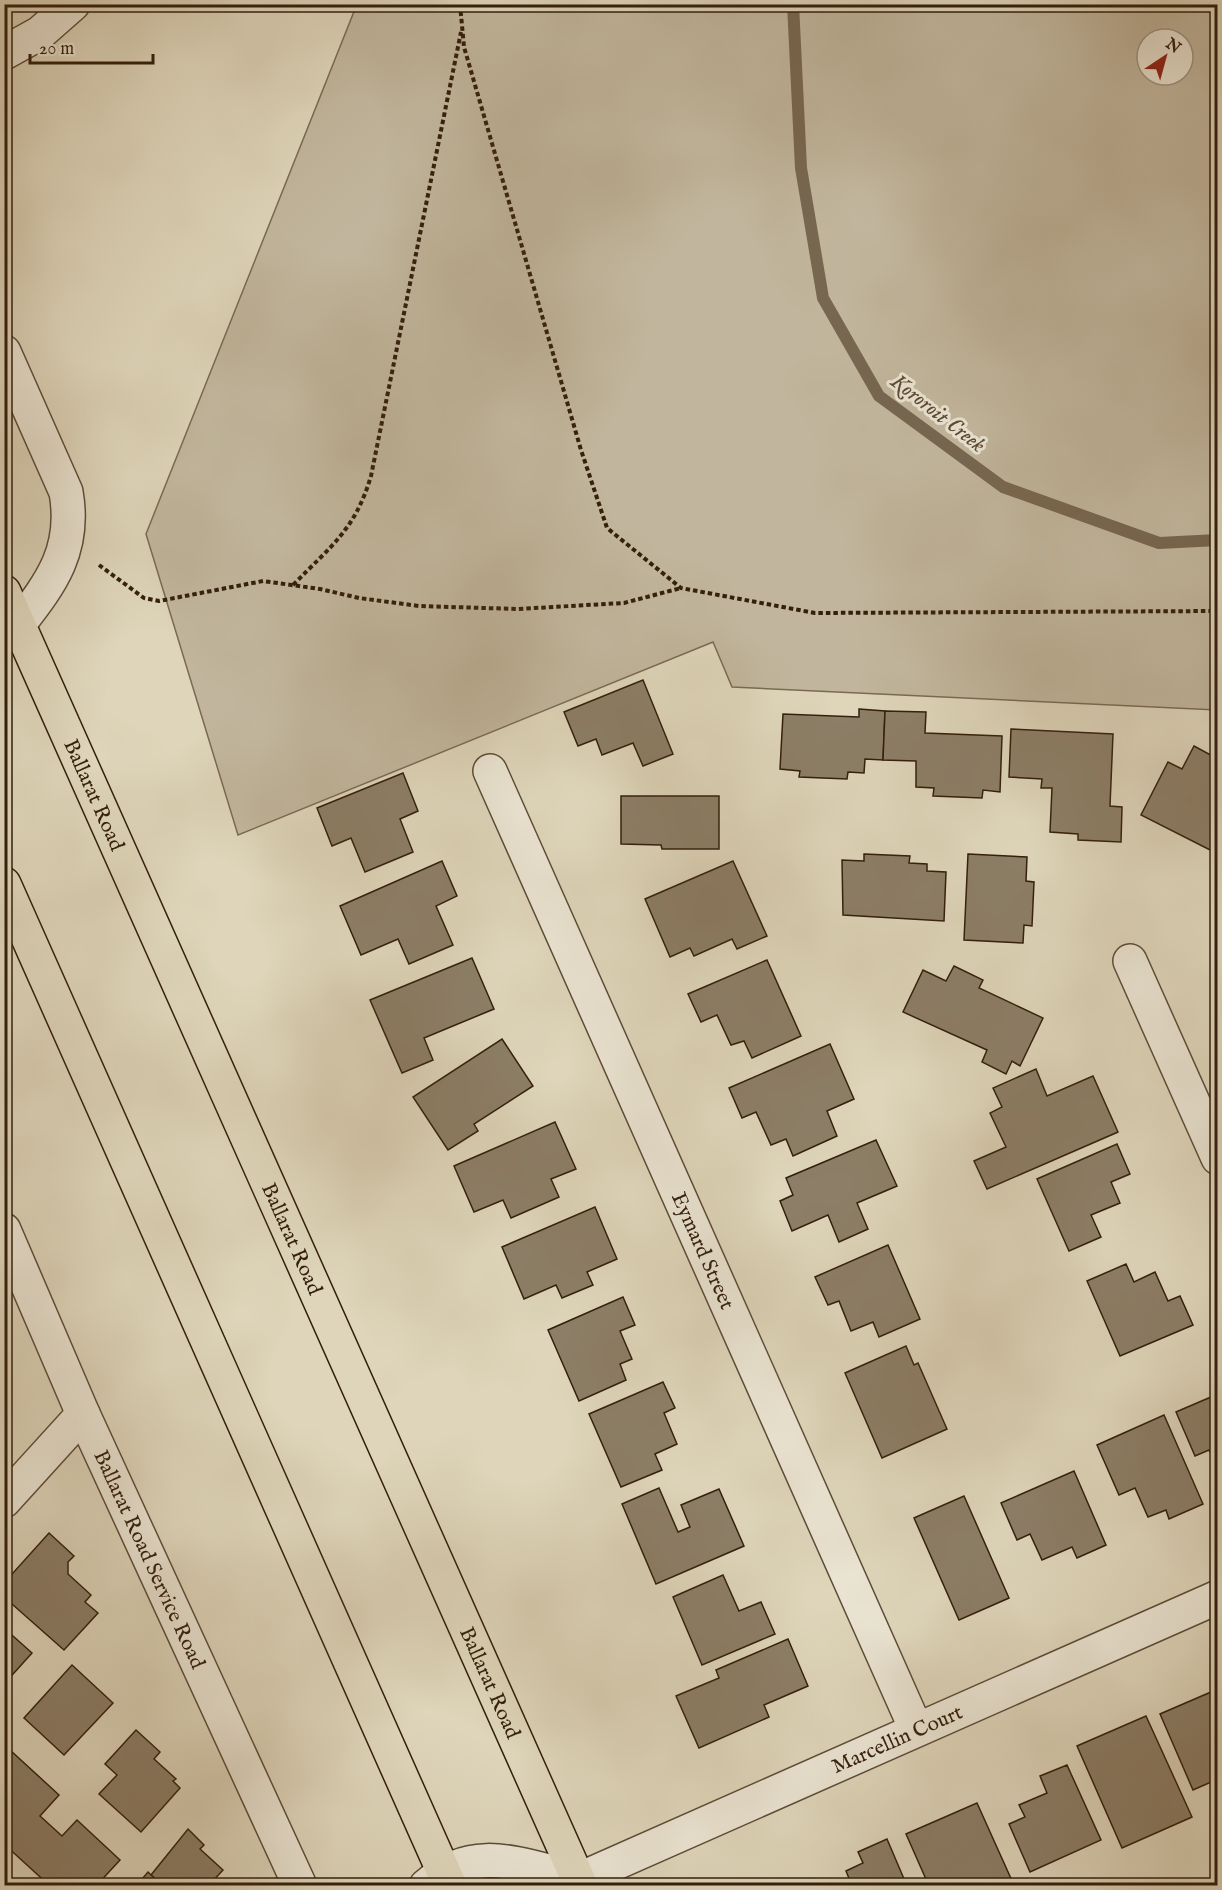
<svg xmlns="http://www.w3.org/2000/svg" width="1222" height="1890" viewBox="0 0 1222 1890" font-family="'IM FELL English',serif">
  <style>
    .green { fill: #c1b69d; stroke: #7a6a55; stroke-width: 1.5; fill-rule: evenodd }
    .lines { fill: none; stroke-linecap: round; stroke-linejoin: round }
    .stream { stroke: #776751; stroke-width: 12 }
    .building { fill: #8c7e67; stroke: #331f0d; stroke-width: 1.5 }
    .minor-casing { stroke: #5e4c38; stroke-width: 36 }
    .highway-casing { stroke: #331f0d; stroke-width: 36 }
    .path { stroke: #331f0d; stroke-width: 4; stroke-dasharray: 4.5 3; stroke-linecap: butt }
    .minor { stroke: #eae4d2; stroke-width: 33 }
    .highway { stroke: #ded5ba; stroke-width: 33 }
    .labels { text-anchor: middle; stroke-width: 6; stroke-linejoin: round; paint-order: stroke }
    .street-label { font-size: 21px; fill: #331f0d; stroke: #eae4d2 }
    .water-label { font-size: 22px; font-style: italic; fill: #5b4935; stroke: #eae4d2 }
  </style>
  <rect width="100%" height="100%" fill="#ded5ba"/>
  <filter id="stains"><feTurbulence type="fractalNoise" baseFrequency=".00333" numOctaves="4"/><feColorMatrix values="0 0 0 0 .2 0 0 0 0 .09 0 0 0 0 .02 0 0 0 .5 -.17"/></filter>
  <radialGradient id="worn" r=".72"><stop offset=".6" stop-color="#630" stop-opacity="0"/><stop offset="1" stop-color="#630" stop-opacity=".3"/></radialGradient>
  <!-- green -->
  <path class="green" d="M357 4 1217 5V710L732 687 713 642 238 835 146 534ZM1147 39H1183V75H1147Z"/>
  <g class="lines">
    <!-- stream -->
    <path class="stream" d="M793 4 801 168 823 298 879 396 1003 487 1159 543 1218 540"/>
  </g>
  <!-- building -->
  <g class="building">
    <path d="M643 680 673 754 643 766 633 743 602 755 596 739 578 746 564 712Z"/>
    <path d="M859 709 885 711 883 760 865 759 864 773 848 772 847 779 799 777 800 771 780 769 783 714 859 717Z"/>
    <path d="M885 711 926 712 925 733 1002 736 1000 792 983 790 982 798 933 796 934 788 916 787V761L883 760Z"/>
    <path d="M1011 729 1113 734 1110 806 1122 807 1121 842 1078 840V834L1050 832 1052 788H1041L1042 779 1009 777Z"/>
    <path d="M1194 746 1218 759V854L1141 815 1168 762 1182 769Z"/>
    <path d="M403 773 418 811 400 819 413 852 365 872 351 838 332 846 317 808Z"/>
    <path d="M621 796H719V849H662L661 845 621 844Z"/>
    <path d="M864 854 910 856 909 863 927 864V871L946 872 944 921 843 915 842 860 864 861Z"/>
    <path d="M968 854 1027 857 1026 881 1034 882 1032 926 1024 925 1023 943 964 940Z"/>
    <path d="M442 861 457 896 436 906 453 945 409 964 398 939 361 955 340 906Z"/>
    <path d="M733 861 767 936 737 949 732 939 694 956 690 948 670 957 645 899Z"/>
    <path d="M472 958 494 1009 424 1038 433 1060 402 1073 370 1000Z"/>
    <path d="M767 960 801 1036 752 1058 744 1041 731 1045 717 1015 701 1022 688 994Z"/>
    <path d="M954 966 983 980 979 988 1043 1018 1020 1066 1012 1061 1006 1074 982 1062 987 1050 903 1012 923 970 946 981Z"/>
    <path d="M502 1039 533 1086 474 1124 478 1131 448 1150 413 1097Z"/>
    <path d="M830 1044 854 1099 827 1111 837 1136 793 1156 786 1139 771 1145 756 1112 742 1118 729 1088Z"/>
    <path d="M1036 1069 1047 1096 1093 1076 1118 1132 987 1189 974 1161 1006 1147 990 1113 1002 1107 993 1088Z"/>
    <path d="M555 1122 576 1169 551 1179 559 1197 511 1218 503 1200 474 1212 454 1166Z"/>
    <path d="M876 1140 897 1186 857 1203 868 1229 839 1242 828 1215 792 1231 780 1201 793 1195 786 1178Z"/>
    <path d="M1117 1144 1130 1174 1111 1182 1120 1203 1091 1215 1101 1237 1069 1251 1037 1179Z"/>
    <path d="M595 1207 617 1259 587 1272 593 1285 562 1298 556 1285 524 1299 502 1247Z"/>
    <path d="M888 1245 920 1319 879 1337 873 1322 851 1331 839 1301 828 1305 815 1277Z"/>
    <path d="M1126 1264 1134 1282 1155 1272 1168 1301 1180 1296 1193 1325 1120 1356 1087 1281Z"/>
    <path d="M623 1297 635 1325 620 1331 632 1359 620 1364 626 1380 579 1401 548 1330Z"/>
    <path d="M906 1346 914 1365 918 1363 947 1429 882 1458 845 1373Z"/>
    <path d="M663 1382 675 1408 664 1413 677 1444 655 1454 662 1470 621 1487 589 1414Z"/>
    <path d="M1218 1394V1469L1209 1450 1195 1456 1176 1412Z"/>
    <path d="M1164 1415 1203 1504 1169 1519 1166 1510 1148 1517 1135 1488 1119 1495 1097 1445Z"/>
    <path d="M1074 1471 1106 1545 1077 1558 1072 1547 1042 1560 1030 1534 1017 1540 1001 1503Z"/>
    <path d="M659 1488 678 1532 690 1527 681 1505 719 1489 744 1546 656 1584 622 1504Z"/>
    <path d="M964 1496 1009 1598 959 1620 914 1518Z"/>
    <path d="M49 1533 74 1556 68 1562V1574L91 1595 85 1602 98 1613 64 1650 4 1597V1583Z"/>
    <path d="M723 1575 739 1611 761 1602 775 1634 702 1665 673 1597Z"/>
    <path d="M4 1628 32 1653 4 1684Z"/>
    <path d="M788 1639 808 1686 764 1705 769 1717 699 1748 676 1696 719 1678 716 1670Z"/>
    <path d="M72 1665 113 1703 64 1755 24 1718Z"/>
    <path d="M1218 1689V1779L1193 1790 1160 1714Z"/>
    <path d="M1146 1716 1192 1817 1122 1848 1077 1746Z"/>
    <path d="M136 1730 160 1752 154 1759 176 1779 173 1781 180 1788 141 1832 99 1794 117 1775 105 1764Z"/>
    <path d="M10 1750 59 1795 40 1816 62 1836 77 1820 120 1860 96 1886H50L4 1844V1755Z"/>
    <path d="M1067 1765 1101 1840 1030 1872 1009 1824 1025 1817 1019 1805 1047 1793 1040 1776Z"/>
    <path d="M977 1803 1013 1883 929 1886 906 1834Z"/>
    <path d="M188 1829 204 1845 200 1849 223 1870 208 1886H163L151 1875Z"/>
    <path d="M887 1839 907 1886H852L846 1871 863 1863 858 1852Z"/>
    <path d="M148 1872 151 1875 163 1886H136Z"/>
  </g>
  <g class="lines">
    <defs>
      <g id="minor">
        <path d="M4 53 40 33 73 4"/>
        <path d="M4 352 66 492C76 549 52 582 19 624"/>
        <path id="s1" d="M490 771 916 1729"/>
        <path d="M1130 961 1218 1158"/>
        <path id="s2" d="M4 1230 83 1414 300 1886"/>
        <path d="M4 1501 83 1414"/>
        <path d="M426 1886C474 1842 522 1866 577 1878"/>
        <path id="s3" d="M564 1886 1218 1597"/>
      </g>
      <g id="highway">
        <path id="s4" d="M4 592 581 1886"/>
        <path d="M4 884 450 1886"/>
      </g>
    </defs>
    <!-- minor casing -->
    <use href="#minor" class="minor-casing"/>
    <!-- highway casing -->
    <use href="#highway" class="highway-casing"/>
    <!-- path -->
    <g class="path">
      <path d="M460 4 464 47 581 450 607 528 681 588 815 613 1218 611"/>
      <path d="M99 565 144 598 159 601 263 581 320 589 359 598 419 606 517 609 624 603 681 588"/>
      <path d="M293 585C331 546 355 530 371 476L461 32"/>
    </g>
    <!-- minor -->
    <use href="#minor" class="minor"/>
    <!-- highway -->
    <use href="#highway" class="highway"/>
  </g>
  <g class="labels">
    <!-- street labels -->
    <g class="street-label">
      <text dy="7" stroke="none"><textPath href="#s4" startOffset="222">Ballarat Road</textPath></text>
      <text dy="7" stroke="none"><textPath href="#s4" startOffset="708">Ballarat Road</textPath></text>
      <text dy="7" stroke="none"><textPath href="#s1" startOffset="525">Eymard Street</textPath></text>
      <text dy="7" stroke="none"><textPath href="#s2" startOffset="360">Ballarat Road Service Road</textPath></text>
      <text dy="7" stroke="none"><textPath href="#s4" startOffset="1194">Ballarat Road</textPath></text>
      <text dy="7" stroke="none"><textPath href="#s3" startOffset="364">Marcellin Court</textPath></text>
    </g>
    <!-- water labels -->
    <g class="water-label">
      <text transform="translate(939 412) rotate(38)" y="8">Kororoit Creek</text>
    </g>
  </g>
  <!-- margin -->
  <rect width="1222" height="1890" fill="none" stroke="#ded5ba" stroke-width="24"/>
  <rect x="6" y="6" width="1210" height="1878" fill="none" stroke="#331f0d" stroke-width="3"/>
  <rect x="12" y="12" width="1198" height="1866" fill="none" stroke="#331f0d" stroke-width="1.5"/>
  <!-- north arrow -->
  <g transform="translate(1165 57) rotate(36)"><circle r="28" fill="#eae4d2" stroke="#a19583" stroke-width="1.5"/>
  <path d="M0-4.5L10 22L0 15L-10 22Z" fill="#8f2418"/>
  <text y="-9" font-size="16" font-weight="bold" text-anchor="middle" fill="#331f0d">N</text>
  </g>
  <!-- scale -->
  <path d="M30 54v9h123v-9" fill="none" stroke="#331f0d" stroke-width="3"/>
  <text x="39" y="54" font-size="18" fill="#331f0d" stroke="#eae4d2" stroke-width="4.5" paint-order="stroke">20 m</text>
  <rect width="100%" height="100%" filter="url(#stains)"/>
  <rect width="100%" height="100%" fill="url(#worn)"/>
</svg>
